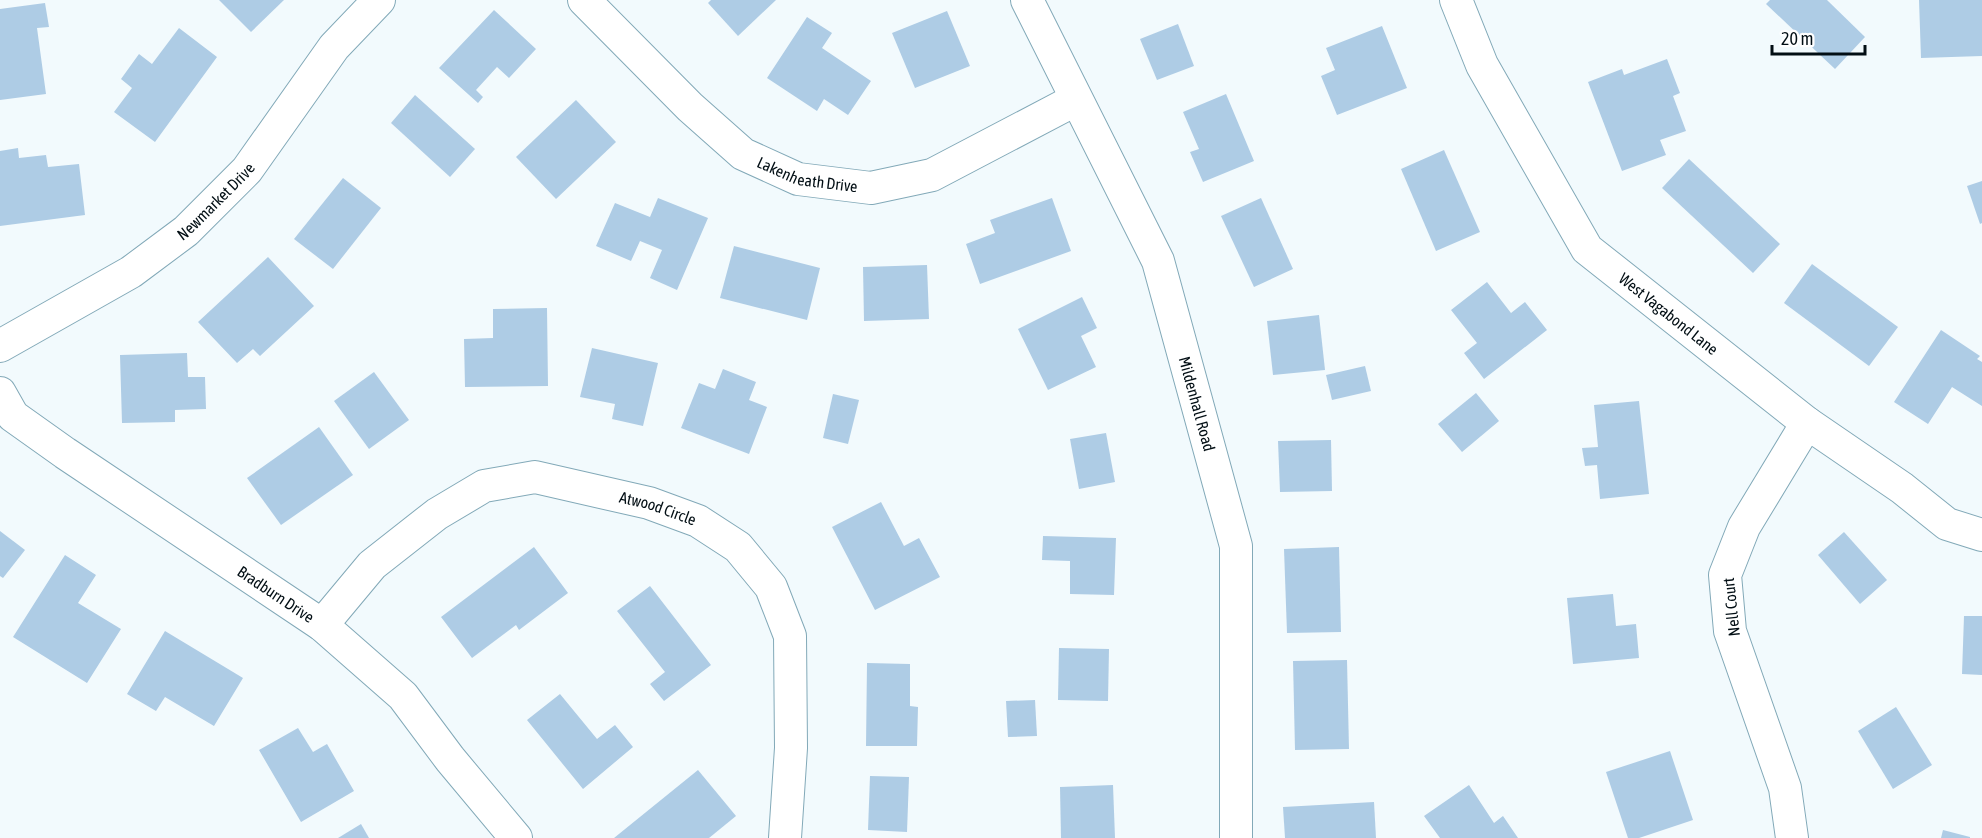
<svg xmlns="http://www.w3.org/2000/svg" width="1982" height="838" viewBox="0 0 1982 838" font-family="'Asap Condensed',sans-serif">
  <style>
    .building { fill: #aecce5 }
    .lines { fill: none; stroke-linecap: round; stroke-linejoin: round }
    .minor-casing { stroke: #82a9b8; stroke-width: 34 }
    .minor { stroke: #fff; stroke-width: 32 }
    .labels { text-anchor: middle; stroke-width: 5; stroke-linejoin: round; paint-order: stroke }
    .street-label { font-size: 16px; fill: #020e14; stroke: #fff }
  </style>
  <rect width="100%" height="100%" fill="#f2fafd"/>
  <!-- building -->
  <g class="building">
    <path d="M219 0H284L251 32Z"/>
    <path d="M711 0H776L738 36 708 3Z"/>
    <path d="M1770 0H1827L1865 37 1835 69 1766 4Z"/>
    <path d="M1919 0H1982V56L1921 58Z"/>
    <path d="M45 3 49 27 37 28 46 94 0 100V9Z"/>
    <path d="M494 10 536 49 509 78 497 67 476 90 483 97 478 103 439 68Z"/>
    <path d="M947 11 970 66 915 88 892 33Z"/>
    <path d="M807 17 832 33 822 48 871 81 848 115 824 99 817 111 767 78Z"/>
    <path d="M1178 24 1194 66 1157 80 1140 39Z"/>
    <path d="M1382 26 1407 88 1337 115 1321 76 1335 70 1326 48Z"/>
    <path d="M179 28 217 57 155 142 114 112 132 88 121 79 139 54 152 64Z"/>
    <path d="M1667 59 1680 93 1673 96 1686 131 1660 140 1666 155 1622 171 1588 82 1622 69 1624 75Z"/>
    <path d="M1226 94 1254 161 1203 182 1190 152 1199 149 1183 112Z"/>
    <path d="M415 95 475 149 450 177 391 123Z"/>
    <path d="M576 100 616 142 556 199 516 157Z"/>
    <path d="M18 148 19 158 46 155 48 167 79 164 85 215 0 226V151Z"/>
    <path d="M1444 150 1480 232 1436 251 1401 169Z"/>
    <path d="M1689 159 1780 244 1753 273 1662 188Z"/>
    <path d="M343 178 381 208 333 269 294 239Z"/>
    <path d="M1982 181V223L1980 224 1967 186Z"/>
    <path d="M658 198 708 218 677 290 650 278 662 250 640 241 631 261 596 246 615 203 650 217Z"/>
    <path d="M1052 198 1071 251 980 284 966 244 995 233 990 220Z"/>
    <path d="M1261 198 1293 269 1254 287 1221 216Z"/>
    <path d="M734 246 820 268 807 320 720 298Z"/>
    <path d="M268 257 314 306 260 356 253 349 237 363 198 322Z"/>
    <path d="M1812 264 1898 327 1869 366 1784 303Z"/>
    <path d="M927 265 929 319 864 321 863 267Z"/>
    <path d="M1487 282 1511 313 1525 302 1547 330 1484 379 1464 353 1477 343 1451 310Z"/>
    <path d="M1082 297 1097 328 1081 336 1096 367 1048 390 1018 329Z"/>
    <path d="M547 308 548 386 465 387 464 339 493 338V309Z"/>
    <path d="M1319 315 1325 370 1273 375 1267 321Z"/>
    <path d="M1941 330 1980 356 1977 359 1982 362V406L1952 387 1928 424 1894 402Z"/>
    <path d="M592 348 658 363 643 426 612 419 615 404 580 397Z"/>
    <path d="M187 353 188 377H205L206 409 175 410V422L122 423 120 355Z"/>
    <path d="M1365 366 1371 391 1332 400 1326 375Z"/>
    <path d="M723 369 756 382 749 400 767 407 749 454 681 428 699 383 715 389Z"/>
    <path d="M374 372 409 420 369 449 334 401Z"/>
    <path d="M1476 393 1499 421 1462 452 1438 424Z"/>
    <path d="M833 394 859 400 848 444 823 438Z"/>
    <path d="M1639 401 1649 494 1600 499 1597 465 1585 466 1582 448 1598 447 1594 405Z"/>
    <path d="M319 427 353 475 281 525 247 478Z"/>
    <path d="M1106 433 1115 482 1079 489 1070 439Z"/>
    <path d="M1331 440 1332 491 1280 492 1278 441Z"/>
    <path d="M881 502 904 546 919 538 940 577 875 610 832 527Z"/>
    <path d="M0 531 25 550 3 578 0 576Z"/>
    <path d="M1844 532 1887 580 1860 604 1818 555Z"/>
    <path d="M1043 536 1116 538 1114 595 1070 594V561L1042 560Z"/>
    <path d="M534 547 568 593 519 630 516 625 472 658 441 617Z"/>
    <path d="M1339 547 1341 632 1287 633 1284 549Z"/>
    <path d="M65 555 96 575 78 603 121 629 87 683 13 637Z"/>
    <path d="M650 586 711 665 664 701 650 684 665 672 617 611Z"/>
    <path d="M1613 594 1616 626 1636 624 1639 658 1573 664 1567 598Z"/>
    <path d="M1964 616H1982V675L1962 674Z"/>
    <path d="M165 631 243 678 214 726 165 697 156 711 127 694Z"/>
    <path d="M1059 648 1109 649 1108 701 1058 700Z"/>
    <path d="M1347 660 1349 749 1295 750 1293 661Z"/>
    <path d="M867 663 910 664V706L918 707 917 746H866Z"/>
    <path d="M560 694 597 739 615 725 633 747 583 789 527 720Z"/>
    <path d="M1035 700 1037 736 1008 737 1006 701Z"/>
    <path d="M1896 707 1932 765 1893 789 1858 731Z"/>
    <path d="M298 728 313 752 327 744 354 791 301 822 259 750Z"/>
    <path d="M1670 751 1693 820 1639 838H1628L1606 772Z"/>
    <path d="M698 770 736 816 709 838H614Z"/>
    <path d="M870 776 909 777 907 832 868 830Z"/>
    <path d="M1113 785 1115 838H1061L1060 787Z"/>
    <path d="M1469 785 1494 823 1503 816 1518 838H1440L1424 816Z"/>
    <path d="M1374 802 1376 838H1285L1283 807Z"/>
    <path d="M361 824 369 838H338Z"/>
    <path d="M1943 830 1970 837V838H1941Z"/>
  </g>
  <g class="lines">
    <defs>
      <g id="minor">
        <path id="s1" d="M584 0 690 107 743 154 798 179 871 188 932 175 1075 100"/>
        <path id="s2" d="M1027 0 1158 261 1236 546V838"/>
        <path id="s3" d="M1456 0 1482 65 1587 249 1807 423 1902 488 1947 524 1982 535"/>
        <path id="s4" d="M0 346 131 272 186 231 247 170 334 47 379 0"/>
        <path id="s5" d="M0 393 13 416 65 453 322 625 403 696 450 759 516 838"/>
        <path id="s6" d="M322 625 372 565 437 514 484 486 535 477 649 503 698 521 738 547 771 587 790 636 791 748 785 838"/>
        <path d="M1792 838 1785 788 1730 631 1725 575 1744 527 1807 423"/>
      </g>
    </defs>
    <!-- minor casing -->
    <use href="#minor" class="minor-casing"/>
    <!-- minor -->
    <use href="#minor" class="minor"/>
  </g>
  <g class="labels">
    <!-- street labels -->
    <g class="street-label">
      <text dy="6" stroke="none"><textPath href="#s1" startOffset="290">Lakenheath Drive</textPath></text>
      <text dy="6" stroke="none"><textPath href="#s4" startOffset="261">Newmarket Drive</textPath></text>
      <text dy="6" stroke="none"><textPath href="#s3" startOffset="386">West Vagabond Lane</textPath></text>
      <text dy="6" stroke="none"><textPath href="#s2" startOffset="440">Mildenhall Road</textPath></text>
      <text dy="6" stroke="none"><textPath href="#s6" startOffset="394">Atwood Circle</textPath></text>
      <text dy="6" stroke="none"><textPath href="#s5" startOffset="344">Bradburn Drive</textPath></text>
      <text transform="translate(1731 607) rotate(-96)" y="6">Nell Court</text>
    </g>
  </g>
  <!-- scale -->
  <path d="M1772 45v9h93v-9" fill="none" stroke="#020e14" stroke-width="3"/>
  <text x="1781" y="45" font-size="18" fill="#020e14" stroke="#ffffff" stroke-width="4.5" paint-order="stroke">20 m</text>
</svg>
